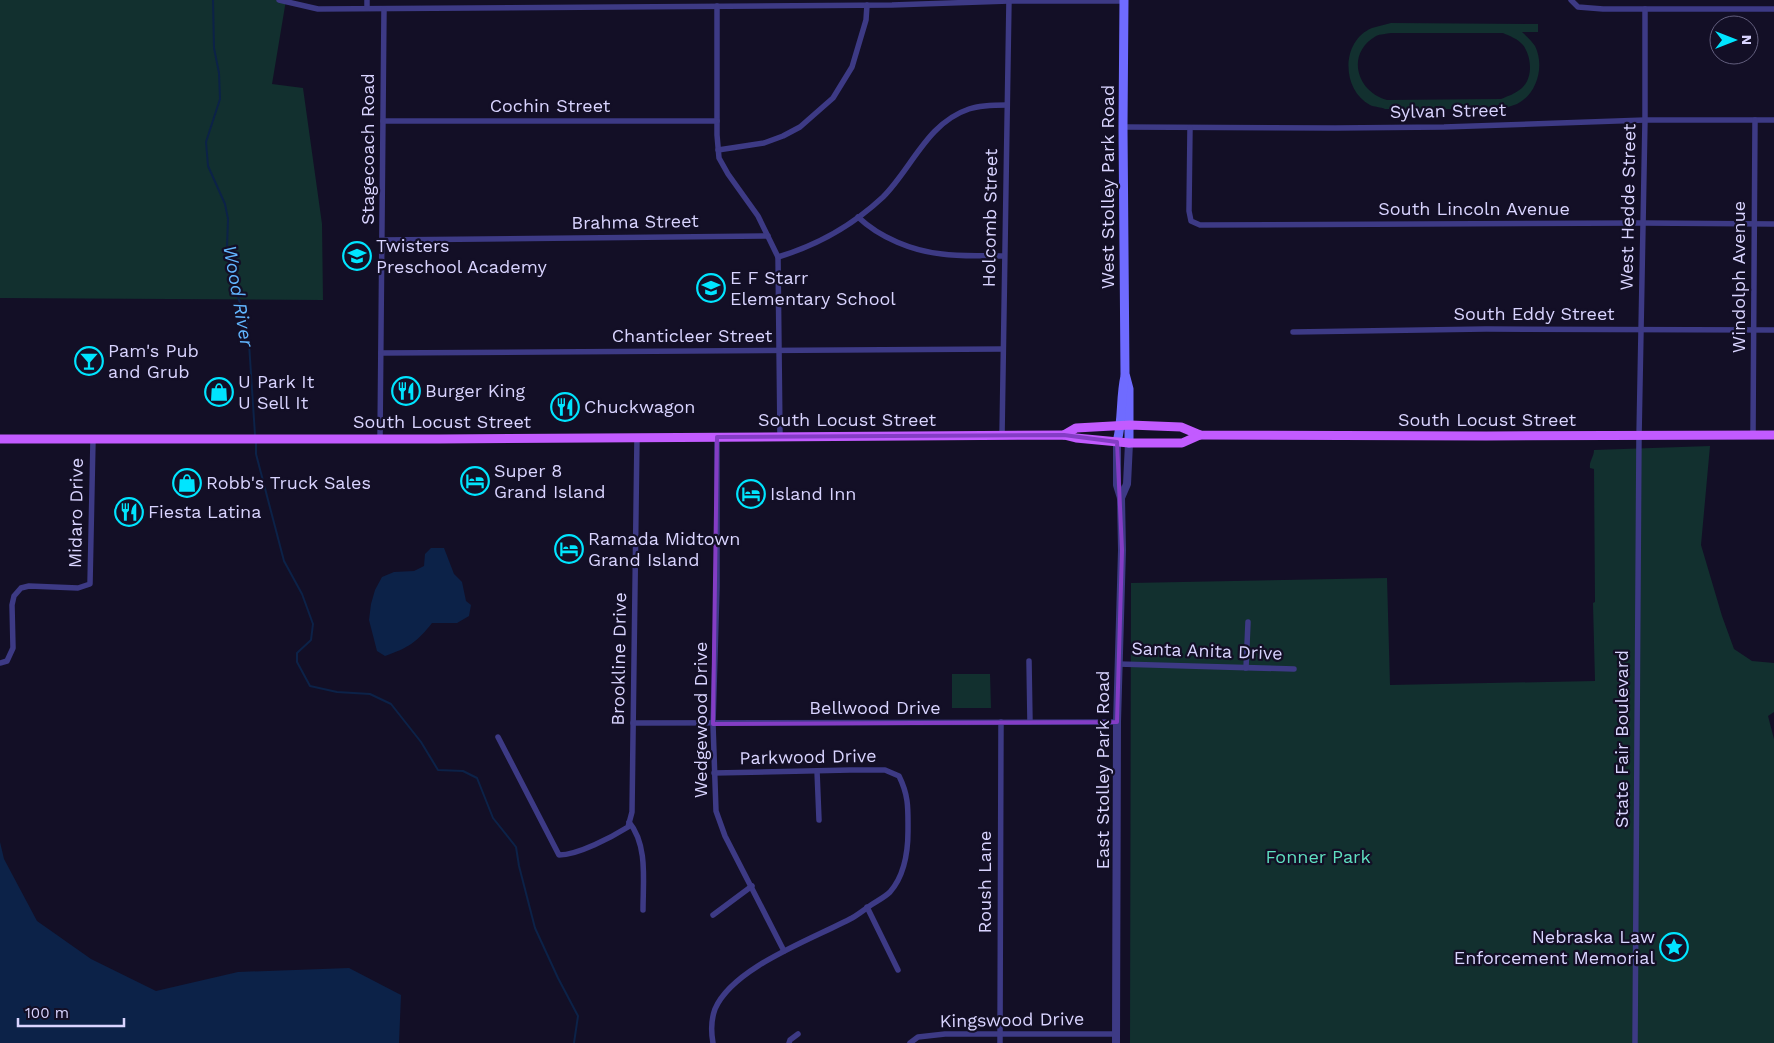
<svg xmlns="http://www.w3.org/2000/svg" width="1774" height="1043" viewBox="0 0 1774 1043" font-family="'Work Sans',sans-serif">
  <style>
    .green { fill: #12302f; fill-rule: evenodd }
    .water { fill: #0c2248 }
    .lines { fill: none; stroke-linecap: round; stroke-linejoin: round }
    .stream { stroke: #0c2248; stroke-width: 2 }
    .minor { stroke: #3d3a85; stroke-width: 5.5 }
    .tertiary { stroke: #3d3a85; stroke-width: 8 }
    .secondary { stroke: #6f6bff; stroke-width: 9 }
    .primary { stroke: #c25bff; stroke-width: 9 }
    .marked { fill: none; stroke: #843dc5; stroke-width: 4; stroke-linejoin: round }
    .labels { text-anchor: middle; stroke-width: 4.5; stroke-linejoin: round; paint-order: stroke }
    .street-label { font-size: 18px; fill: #d9d4ff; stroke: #130f26 }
    .poi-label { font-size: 18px; fill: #d9d4ff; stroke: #130f26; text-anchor: start }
    .park-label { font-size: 18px; fill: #5fe0c0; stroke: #130f26 }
    .water-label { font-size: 19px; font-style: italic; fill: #62b6ff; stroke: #130f26 }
  </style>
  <rect width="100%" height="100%" fill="#130f26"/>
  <!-- green -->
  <g class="green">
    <path d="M0 0H286L272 84 303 88 322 224 323 300 0 298Z"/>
    <path d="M1391 23 1538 24V32H1522C1526 36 1532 41 1535 46 1545 66 1537 94 1517 104 1512 106 1507 107 1502 109H1385C1381 107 1374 107 1370 105 1341 89 1341 41 1372 28 1378 26 1385 25 1391 23ZM1391 33H1503C1510 36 1518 39 1523 45 1532 57 1533 78 1522 88 1515 94 1508 96 1501 99L1387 100C1357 92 1345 54 1376 36 1380 34 1386 34 1391 33Z"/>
    <path d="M1710 446 1701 545 1722 616 1734 649 1752 661 1774 663V712L1768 716 1774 739V1043H1130L1131 583 1387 578 1390 685 1595 681 1593 603 1595 602 1594 469 1590 468C1589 461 1594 457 1594 450Z"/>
    <path d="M952 674H990L991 708H952Z"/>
  </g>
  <!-- water -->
  <g class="water">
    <path d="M431 548H444L454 574 462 582 466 601 471 605 469 616 457 623H432C417 642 408 648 385 656L377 651 369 620 371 604 375 590 382 577 394 572 414 571 424 566 425 554Z"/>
    <path d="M0 842 4 859 37 921 91 959 156 991 238 972 349 968 401 995 399 1043H0Z"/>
  </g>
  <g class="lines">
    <!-- stream -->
    <g class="stream">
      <path d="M213 0 214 48 219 73 220 99 206 142 208 166 225 204 228 219 227 247 232 278 248 328 255 435"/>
      <path d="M256 442V454L284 561 302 594 313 624 311 640 297 653V662L310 686 337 692 370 694 391 704 421 742 438 770 463 771 477 778 493 818 516 847 519 866 535 928 558 978 578 1016 574 1043"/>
    </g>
    <!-- minor -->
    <g class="minor">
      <path d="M279 0 318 9 892 5 1009 1H1124"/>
      <path d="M367 0V8"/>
      <path d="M1571 0 1578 7 1603 9H1774"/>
      <path d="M717 6V135L719 158 728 174 758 216 778 257 780 437"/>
      <path d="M383 121H717"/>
      <path d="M1123 127 1335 128 1444 127 1645 120H1774"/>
      <path d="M1190 128 1189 211 1191 221 1200 225 1642 223 1774 224"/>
      <path d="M718 150 764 143 783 136 800 127 833 98 852 67 866 20 867 5"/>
      <path d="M858 217C880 238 913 251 942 254 962 257 984 255 1004 256"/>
      <path d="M382 240 768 236"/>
      <path d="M778 257C818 245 852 226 883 197 912 168 927 123 969 109 981 105 995 105 1007 105"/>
      <path d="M1293 332 1486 329 1774 330"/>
      <path d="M381 353 1003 349"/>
      <path d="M1753 435 1755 120"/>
      <path d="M1002 436 1009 0"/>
      <path d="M717 437V587L713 724 716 811 725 836 784 951"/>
      <path d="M380 439 384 9"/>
      <path d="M1029 661 1030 722"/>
      <path d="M0 663 7 661 13 648 12 605 14 596 21 588 29 586 78 588 90 584 93 440"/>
      <path d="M1118 664 1294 669"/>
      <path d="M1246 668 1248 622"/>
      <path d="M633 723 1117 722"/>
      <path d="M498 737 559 855C578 855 612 837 628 827L632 812 637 437"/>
      <path d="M817 771 819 820"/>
      <path d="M629 822C648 845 643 881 643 910"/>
      <path d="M867 907 898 970"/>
      <path d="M713 915 752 886"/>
      <path d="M713 1043C711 1032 711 1020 715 1009 733 967 813 939 852 918 859 914 865 909 871 905 877 901 885 897 890 892 904 876 908 851 908 831 908 809 909 796 899 776L885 770H850L714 773"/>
      <path d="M789 1043 790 1040 798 1034"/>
      <path d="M910 1043 918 1037 945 1034H1116"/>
      <path d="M1000 1043 1001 722"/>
      <path d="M1635 1043 1639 436 1645 120V9"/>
    </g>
    <!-- tertiary -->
    <g class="tertiary">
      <path d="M1121 498 1127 484 1129 443"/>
      <path d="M1116 1043 1117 722 1122 550 1121 498 1117 485V442"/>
    </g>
    <!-- secondary -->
    <g class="secondary">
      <path d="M1124 0 1123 127 1125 374 1129 389V443"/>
      <path d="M1117 442C1123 420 1120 398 1125 376"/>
    </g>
    <!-- primary -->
    <g class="primary">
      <path d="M1064 435 1076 428 1130 425 1181 427 1200 435 1486 436 1774 435"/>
      <path d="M0 439H439L1064 435 1076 438 1129 443H1182L1200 435"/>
    </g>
  </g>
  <!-- marked area -->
  <path class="marked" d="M1064 435 1117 442 1122 550 1117 722 713 724 717 437Z"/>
  <!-- icons -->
  <defs>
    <symbol id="school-ring" viewBox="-11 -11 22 22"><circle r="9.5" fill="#130f26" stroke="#00e5ff" stroke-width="1.5"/><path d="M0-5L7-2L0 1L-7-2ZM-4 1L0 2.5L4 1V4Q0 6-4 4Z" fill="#00e5ff"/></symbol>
    <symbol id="bar-ring" viewBox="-11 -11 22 22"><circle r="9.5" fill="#130f26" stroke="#00e5ff" stroke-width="1.5"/><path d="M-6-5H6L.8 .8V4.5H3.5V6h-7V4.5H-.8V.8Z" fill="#00e5ff"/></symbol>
    <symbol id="restaurant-ring" viewBox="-11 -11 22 22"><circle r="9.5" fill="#130f26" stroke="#00e5ff" stroke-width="1.5"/><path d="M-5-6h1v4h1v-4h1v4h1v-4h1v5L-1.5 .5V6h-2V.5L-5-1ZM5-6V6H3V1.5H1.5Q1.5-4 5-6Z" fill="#00e5ff"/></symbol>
    <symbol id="shop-ring" viewBox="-11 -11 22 22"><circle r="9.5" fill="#130f26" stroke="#00e5ff" stroke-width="1.5"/><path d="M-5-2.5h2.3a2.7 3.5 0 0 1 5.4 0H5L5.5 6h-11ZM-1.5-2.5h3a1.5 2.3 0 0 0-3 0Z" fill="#00e5ff"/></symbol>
    <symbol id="hotel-ring" viewBox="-11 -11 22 22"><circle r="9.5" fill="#130f26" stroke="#00e5ff" stroke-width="1.5"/><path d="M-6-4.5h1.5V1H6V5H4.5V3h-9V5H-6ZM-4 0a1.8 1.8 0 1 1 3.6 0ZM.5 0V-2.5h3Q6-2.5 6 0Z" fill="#00e5ff"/></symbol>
    <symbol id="sight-ring" viewBox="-11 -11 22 22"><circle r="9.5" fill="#130f26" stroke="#00e5ff" stroke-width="1.5"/><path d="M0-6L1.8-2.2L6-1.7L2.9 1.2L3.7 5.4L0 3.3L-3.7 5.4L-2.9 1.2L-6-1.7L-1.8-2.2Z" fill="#00e5ff"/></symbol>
  </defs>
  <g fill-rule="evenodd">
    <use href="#school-ring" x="341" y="240" width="32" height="32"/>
    <use href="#school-ring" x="695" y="272" width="32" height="32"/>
    <use href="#bar-ring" x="73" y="345" width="32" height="32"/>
    <use href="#restaurant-ring" x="390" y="375" width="32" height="32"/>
    <use href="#shop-ring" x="203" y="376" width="32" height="32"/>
    <use href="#restaurant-ring" x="549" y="391" width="32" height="32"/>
    <use href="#hotel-ring" x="459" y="465" width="32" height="32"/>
    <use href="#shop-ring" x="171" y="467" width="32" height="32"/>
    <use href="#hotel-ring" x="735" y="478" width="32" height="32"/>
    <use href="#restaurant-ring" x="113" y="496" width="32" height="32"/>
    <use href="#hotel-ring" x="553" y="533" width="32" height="32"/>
    <use href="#sight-ring" x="1658" y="931" width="32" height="32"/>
  </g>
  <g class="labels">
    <!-- street labels -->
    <g class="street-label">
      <text x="550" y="112">Cochin Street</text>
      <text transform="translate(1448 111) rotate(-1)" y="6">Sylvan Street</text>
      <text transform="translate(368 149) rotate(-90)" y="6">Stagecoach Road</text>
      <text transform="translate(1108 187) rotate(-90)" y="6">West Stolley Park Road</text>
      <text transform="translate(1628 207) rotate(-89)" y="6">West Hedde Street</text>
      <text x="1474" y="215">South Lincoln Avenue</text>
      <text transform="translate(990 218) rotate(-89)" y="6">Holcomb Street</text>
      <text transform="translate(635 222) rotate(-1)" y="6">Brahma Street</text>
      <text transform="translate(1739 277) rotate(-90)" y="6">Windolph Avenue</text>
      <text x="1534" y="320">South Eddy Street</text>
      <text x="692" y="342">Chanticleer Street</text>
      <text x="847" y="426">South Locust Street</text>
      <text x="1487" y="426">South Locust Street</text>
      <text x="442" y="428">South Locust Street</text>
      <text transform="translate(76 513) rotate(-89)" y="6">Midaro Drive</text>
      <text transform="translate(1207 651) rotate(2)" y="6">Santa Anita Drive</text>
      <text transform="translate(619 659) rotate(-89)" y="6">Brookline Drive</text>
      <text x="875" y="714">Bellwood Drive</text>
      <text transform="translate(701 720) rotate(-90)" y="6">Wedgewood Drive</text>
      <text transform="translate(1622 739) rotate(-90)" y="6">State Fair Boulevard</text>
      <text transform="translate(808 757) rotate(-1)" y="6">Parkwood Drive</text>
      <text transform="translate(1103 770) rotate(-90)" y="6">East Stolley Park Road</text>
      <text transform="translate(985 882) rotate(-90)" y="6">Roush Lane</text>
      <text transform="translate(1012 1020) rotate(-1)" y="6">Kingswood Drive</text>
    </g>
    <!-- poi labels -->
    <g class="poi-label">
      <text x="376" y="252">Twisters<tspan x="376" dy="21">Preschool Academy</tspan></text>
      <text x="730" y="284">E F Starr<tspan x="730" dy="21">Elementary School</tspan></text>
      <text x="108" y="357">Pam's Pub<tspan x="108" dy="21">and Grub</tspan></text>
      <text x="238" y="388">U Park It<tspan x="238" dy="21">U Sell It</tspan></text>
      <text x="425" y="397">Burger King</text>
      <text x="584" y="413">Chuckwagon</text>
      <text x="494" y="477">Super 8<tspan x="494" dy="21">Grand Island</tspan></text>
      <text x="206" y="489">Robb's Truck Sales</text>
      <text x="770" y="500">Island Inn</text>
      <text x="148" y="518">Fiesta Latina</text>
      <text x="588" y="545">Ramada Midtown<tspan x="588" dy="21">Grand Island</tspan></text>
      <text x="1655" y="943" text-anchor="end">Nebraska Law<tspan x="1655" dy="21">Enforcement Memorial</tspan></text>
    </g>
    <!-- park labels -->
    <g class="park-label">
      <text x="1318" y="863">Fonner Park</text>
    </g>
    <!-- water labels -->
    <g class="water-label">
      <text transform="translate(239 296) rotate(80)" y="7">Wood River</text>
    </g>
  </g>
  <!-- north arrow -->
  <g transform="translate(1734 40) rotate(90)"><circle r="24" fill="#130f26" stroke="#625e7d"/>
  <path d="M0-4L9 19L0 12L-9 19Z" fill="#00e5ff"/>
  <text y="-8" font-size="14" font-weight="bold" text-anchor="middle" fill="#d9d4ff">N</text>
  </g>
  <!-- scale -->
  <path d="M18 1018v8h106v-8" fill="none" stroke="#d9d4ff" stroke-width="2.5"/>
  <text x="25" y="1018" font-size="15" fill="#d9d4ff" stroke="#130f26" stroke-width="4" paint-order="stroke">100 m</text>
</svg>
